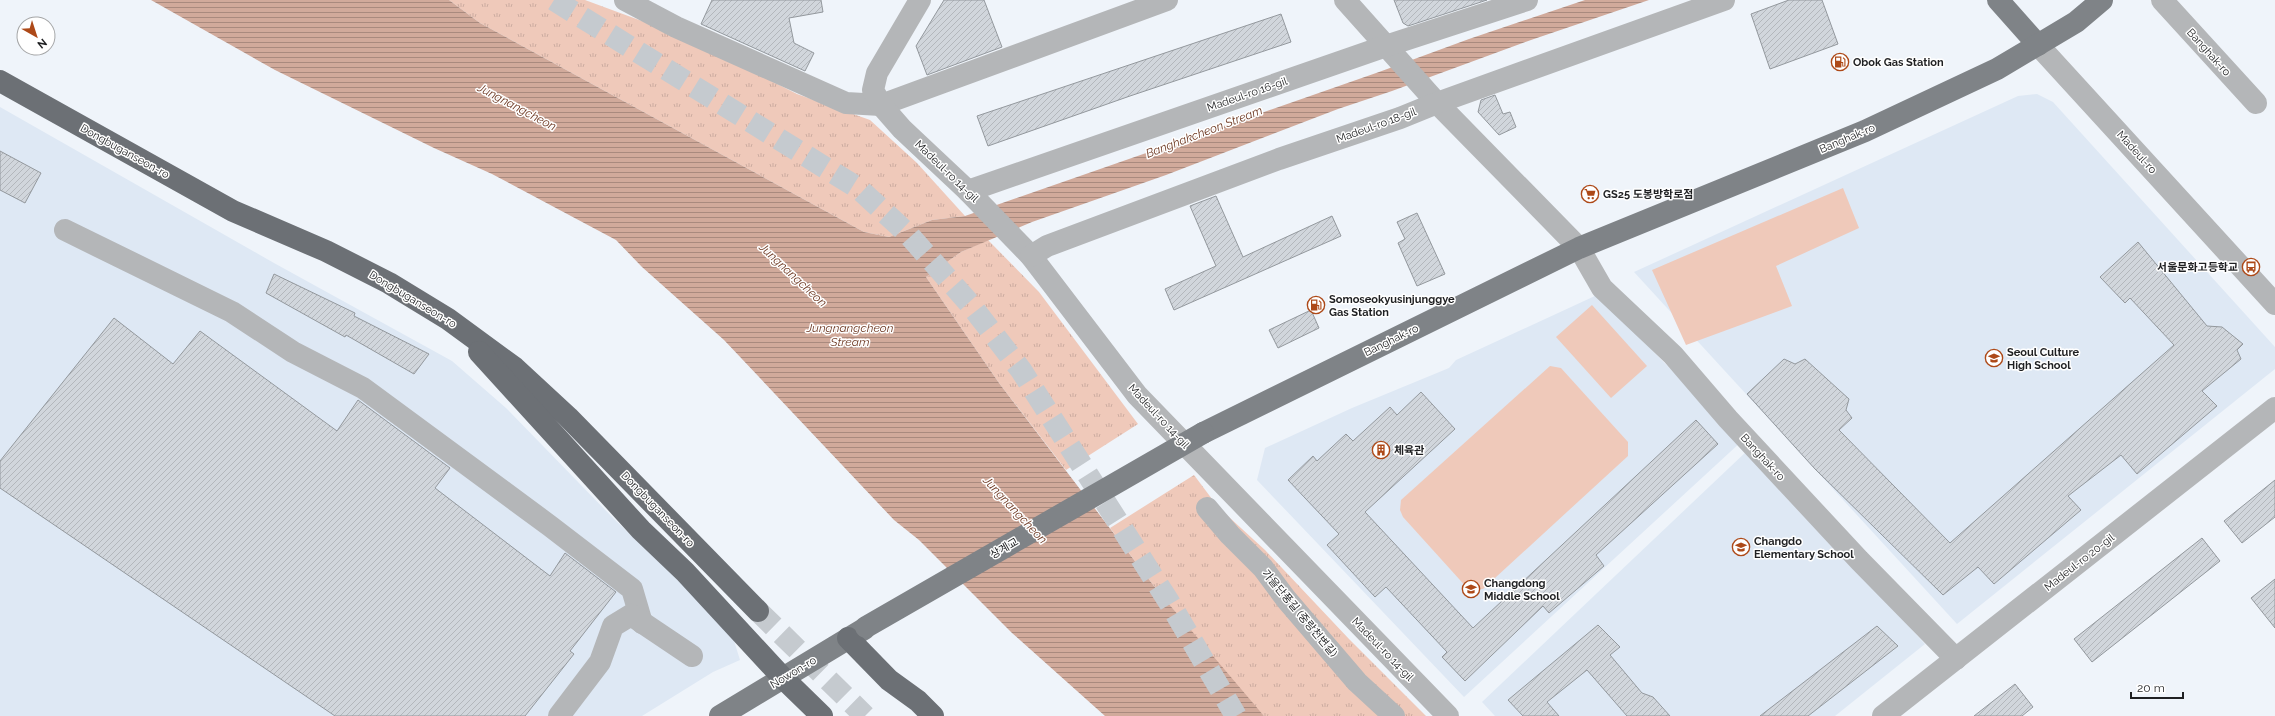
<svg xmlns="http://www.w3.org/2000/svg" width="2275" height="716" viewBox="0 0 2275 716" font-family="Raleway,'Noto Sans KR',sans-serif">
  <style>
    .built { fill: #dee8f4 }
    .grass { fill: #efc9ba }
    .park { fill: url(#park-tufts) }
    .water { fill: url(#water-rules) }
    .building { fill: url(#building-hatch); stroke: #93989d }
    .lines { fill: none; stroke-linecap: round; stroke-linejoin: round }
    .highway-tunnel { stroke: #c5cacf; stroke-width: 22; stroke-dasharray: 22 11; stroke-linecap: butt }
    .minor { stroke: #b4b6b8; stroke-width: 22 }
    .major { stroke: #7f8387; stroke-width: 22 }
    .highway { stroke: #6c7075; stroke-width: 22 }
    .major-bridge { stroke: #7f8387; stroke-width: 22 }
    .labels { text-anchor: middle; stroke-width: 3; stroke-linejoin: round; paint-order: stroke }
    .street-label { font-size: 11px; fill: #1f2022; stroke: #fff }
    .poi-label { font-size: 11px; font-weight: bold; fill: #1f2022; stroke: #fff; text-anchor: start }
    .water-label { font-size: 12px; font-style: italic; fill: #6e3923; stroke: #fff }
  </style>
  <defs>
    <pattern id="park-tufts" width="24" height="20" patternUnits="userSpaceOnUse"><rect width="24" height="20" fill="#efc9ba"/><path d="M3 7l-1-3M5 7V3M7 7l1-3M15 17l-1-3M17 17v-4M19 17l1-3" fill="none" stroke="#ccaca0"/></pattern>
    <pattern id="water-rules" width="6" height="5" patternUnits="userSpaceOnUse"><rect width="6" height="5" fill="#d1aa9b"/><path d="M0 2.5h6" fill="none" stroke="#a98a7e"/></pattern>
    <pattern id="building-hatch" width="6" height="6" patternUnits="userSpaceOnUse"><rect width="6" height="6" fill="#d1d6dc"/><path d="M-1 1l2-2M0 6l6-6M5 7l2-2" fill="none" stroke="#b3b7bc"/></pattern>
  </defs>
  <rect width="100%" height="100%" fill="#eff4fa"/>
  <!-- built -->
  <g class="built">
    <path d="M2037 94 2053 102 2275 347V369L1957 624 1634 272 2018 96Z"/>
    <path d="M0 107 274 263 452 361 506 408 614 519 731 631 740 660 713 672 642 716H0Z"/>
    <path d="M1597 295 1742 441 1464 697 1257 480 1265 448 1352 408 1449 368 1456 360Z"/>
    <path d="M1748 450 1925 644 1835 716H1495L1482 702Z"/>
  </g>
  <!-- grass -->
  <g class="grass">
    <path d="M1843 188 1859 228 1776 266 1792 306 1686 345 1652 270Z"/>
    <path d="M1592 305 1647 366 1611 398 1556 337Z"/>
    <path d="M1550 366 1561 368 1628 442V456L1483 589 1469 590 1403 517 1400 510 1401 500Z"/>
  </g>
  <!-- park -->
  <g class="park">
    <path d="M449 0H585L650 24 740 65 797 94 870 120 917 163 965 216 932 220 889 237 864 232 480 23Z"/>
    <path d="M988 240 1039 292 1138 424 1066 470 999 383 926 277 961 252Z"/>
    <path d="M1194 475 1218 507 1265 550 1349 639 1426 716H1264L1252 704 1157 590 1110 528Z"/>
  </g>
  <!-- water -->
  <path class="water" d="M151 0H449L480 23 864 232 889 237 932 220 965 216 1379 72 1469 39 1585 0H1649L1531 40 1392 91 1338 109 1166 175 1032 222 961 252 926 277 999 383 1157 590 1264 716H1105L1012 633 919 540 894 520 724 340 642 267 616 240 492 174 434 148 275 70Z"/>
  <!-- building -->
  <g class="building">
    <path d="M712 0H821L823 12 789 18 794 43 814 53 805 71 701 24Z"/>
    <path d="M944 0H984L1002 47 927 75 916 46Z"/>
    <path d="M1394 0H1487L1408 26 1403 23Z"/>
    <path d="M1789 0H1822L1838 44 1770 69 1751 14Z"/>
    <path d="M1281 14 1291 42 1130 96 988 146 977 116Z"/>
    <path d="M1495 95 1503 114 1510 112 1516 127 1499 135 1478 112 1481 100Z"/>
    <path d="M0 151 41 173 25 203 0 190Z"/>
    <path d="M1216 196 1243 257 1332 216 1341 236 1174 310 1165 289 1216 266 1190 206Z"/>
    <path d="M1417 213 1445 274 1417 286 1398 243 1405 239 1397 222Z"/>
    <path d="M2138 242 2207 326 2222 327 2243 344 2237 350 2241 359 2202 391 2217 406 2137 474 2121 455 2068 496 2081 510 1994 584 1978 567 1943 595 1815 469 1747 394 1784 359 1795 364 1805 359 1849 399 1846 410 1852 418 1839 430 1950 543 2174 345 2130 298 2125 303 2100 277Z"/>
    <path d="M274 274 355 313 354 316 429 354 414 374 346 335 345 337 266 293Z"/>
    <path d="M1311 310 1319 328 1278 348 1269 330Z"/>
    <path d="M114 318 173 364 200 331 337 431 358 400 450 468 435 488 550 576 565 553 616 592 570 651 574 654 525 716H335L0 488V461Z"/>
    <path d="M1421 392 1455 429 1365 512 1473 628 1696 420 1718 444 1596 555 1604 566 1549 613 1543 606 1465 681 1442 657 1447 652 1386 587 1375 597 1327 545 1339 534 1288 480 1313 456 1317 461 1346 434 1353 441 1390 407 1397 415Z"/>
    <path d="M2275 480V517L2242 543 2224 521Z"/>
    <path d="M2202 538 2220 561 2092 662 2074 639Z"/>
    <path d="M2275 579V628L2251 598Z"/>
    <path d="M1598 625 1620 647 1610 655 1642 693 1653 697 1670 716H1627L1587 670 1547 702 1559 716H1523L1508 700Z"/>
    <path d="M1877 626 1898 646 1808 716H1760Z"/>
    <path d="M2015 684 2033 707 2022 716H1974Z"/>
  </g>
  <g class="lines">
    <!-- highway-tunnel -->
    <g class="highway-tunnel">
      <path d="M554 0 858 188 908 234 970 304 1021 370 1169 602 1236 716"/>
      <path d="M758 611 865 716"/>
    </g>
    <!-- minor -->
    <g class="minor">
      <path d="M625 0 676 27 846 103 881 105 1167 0"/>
      <path d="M920 0 877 73 873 90 881 105 902 129 968 191 1031 256 1137 395 1448 716"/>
      <path d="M1345 0 1437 103 1579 248 1602 288 1673 355 1728 419 1859 560 1956 659"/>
      <path d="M2162 0 2256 103"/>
      <path d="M2038 45 2275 304"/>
      <path d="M968 191 1386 46 1527 0"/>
      <path d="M65 230 232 312 293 352 363 388 550 526 632 589 642 623"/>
      <path d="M1031 256 1047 246 1279 159 1400 118 1437 103 1724 0"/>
      <path d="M1207 508 1230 535 1263 568 1286 599 1357 682 1394 716"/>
      <path d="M559 716 600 662 613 626 631 615 692 656"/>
      <path d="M1883 716 2275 408"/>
    </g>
    <!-- major -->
    <g class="major">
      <path d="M1998 0 2038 45"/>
      <path d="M1203 433 1579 248 1865 131 1997 69 2076 22 2102 0"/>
      <path d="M720 716 864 629"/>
    </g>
    <!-- highway -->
    <g class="highway">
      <path d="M0 81 233 211 326 251 389 283 448 319 515 368 568 417 758 611"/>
      <path d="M479 352 641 530 685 572 783 678 822 716"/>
      <path d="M848 638 889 680 918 701 933 716"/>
    </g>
    <!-- major-bridge -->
    <path class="major-bridge" d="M866 627 1203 433"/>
  </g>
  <!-- icons -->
  <defs>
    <symbol id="fuel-ring" viewBox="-11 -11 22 22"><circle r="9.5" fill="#fff" stroke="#ad4918" stroke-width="1.5"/><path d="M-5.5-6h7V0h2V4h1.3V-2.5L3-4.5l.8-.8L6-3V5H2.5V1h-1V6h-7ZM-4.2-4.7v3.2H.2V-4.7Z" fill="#ad4918"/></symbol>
    <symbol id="supermarket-ring" viewBox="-11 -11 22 22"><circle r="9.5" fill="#fff" stroke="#ad4918" stroke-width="1.5"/><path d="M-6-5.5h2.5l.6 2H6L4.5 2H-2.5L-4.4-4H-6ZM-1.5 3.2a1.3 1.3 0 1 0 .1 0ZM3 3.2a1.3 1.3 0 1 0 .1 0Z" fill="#ad4918"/></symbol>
    <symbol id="bus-ring" viewBox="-11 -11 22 22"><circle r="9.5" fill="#fff" stroke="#ad4918" stroke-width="1.5"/><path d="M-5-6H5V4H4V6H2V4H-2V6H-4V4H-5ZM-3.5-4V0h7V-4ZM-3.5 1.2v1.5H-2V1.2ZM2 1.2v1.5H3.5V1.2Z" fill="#ad4918"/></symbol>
    <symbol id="school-ring" viewBox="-11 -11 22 22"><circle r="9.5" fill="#fff" stroke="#ad4918" stroke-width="1.5"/><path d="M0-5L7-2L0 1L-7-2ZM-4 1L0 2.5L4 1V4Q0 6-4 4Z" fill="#ad4918"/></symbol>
    <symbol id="building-ring" viewBox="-11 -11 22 22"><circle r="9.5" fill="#fff" stroke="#ad4918" stroke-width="1.5"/><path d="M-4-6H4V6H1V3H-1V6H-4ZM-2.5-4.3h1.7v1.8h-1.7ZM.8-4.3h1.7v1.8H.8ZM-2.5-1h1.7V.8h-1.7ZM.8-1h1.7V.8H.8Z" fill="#ad4918"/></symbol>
  </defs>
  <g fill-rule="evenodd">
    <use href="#fuel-ring" x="1830" y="52" width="20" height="20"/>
    <use href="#supermarket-ring" x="1580" y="184" width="20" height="20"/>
    <use href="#bus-ring" x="2241" y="257" width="20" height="20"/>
    <use href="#fuel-ring" x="1306" y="295" width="20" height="20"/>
    <use href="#school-ring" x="1984" y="348" width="20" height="20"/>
    <use href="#building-ring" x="1371" y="440" width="20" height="20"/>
    <use href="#school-ring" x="1731" y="537" width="20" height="20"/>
    <use href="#school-ring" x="1461" y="579" width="20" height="20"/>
  </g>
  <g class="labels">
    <!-- street labels -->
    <g class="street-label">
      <text transform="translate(2209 52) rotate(48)" y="4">Banghak-ro</text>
      <text transform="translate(1247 94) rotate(-19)" y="4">Madeul-ro 16-gil</text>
      <text transform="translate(1376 125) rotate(-20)" y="4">Madeul-ro 18-gil</text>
      <text transform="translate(1847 138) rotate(-23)" y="4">Banghak-ro</text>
      <text transform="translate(125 151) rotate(29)" y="4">Dongbuganseon-ro</text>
      <text transform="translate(2137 152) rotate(48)" y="4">Madeul-ro</text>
      <text transform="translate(947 171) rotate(44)" y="4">Madeul-ro 14-gil</text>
      <text transform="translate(413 299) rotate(31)" y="4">Dongbuganseon-ro</text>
      <text transform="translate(1391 340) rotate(-26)" y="4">Banghak-ro</text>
      <text transform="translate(1159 416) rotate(47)" y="4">Madeul-ro 14-gil</text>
      <text transform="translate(1763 457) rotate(47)" y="4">Banghak-ro</text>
      <text transform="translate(658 509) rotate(46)" y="4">Dongbuganseon-ro</text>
      <text transform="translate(1004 548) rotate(-30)" y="4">상계교</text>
      <text transform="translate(2079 562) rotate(-38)" y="4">Madeul-ro 20-gil</text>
      <text transform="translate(1300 613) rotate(50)" y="4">가을단풍길 (중랑천변길)</text>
      <text transform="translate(1383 649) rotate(46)" y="4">Madeul-ro 14-gil</text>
      <text transform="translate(793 672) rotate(-31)" y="4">Nowon-ro</text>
    </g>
    <!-- poi labels -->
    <g class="poi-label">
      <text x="1853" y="66">Obok Gas Station</text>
      <text x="1603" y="198">GS25 도봉방학로점</text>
      <text x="2238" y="271" text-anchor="end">서울문화고등학교</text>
      <text x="1329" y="303">Somoseokyusinjunggye<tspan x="1329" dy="13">Gas Station</tspan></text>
      <text x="2007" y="356">Seoul Culture<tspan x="2007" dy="13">High School</tspan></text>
      <text x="1394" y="454">체육관</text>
      <text x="1754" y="545">Changdo<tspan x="1754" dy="13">Elementary School</tspan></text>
      <text x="1484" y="587">Changdong<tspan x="1484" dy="13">Middle School</tspan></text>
    </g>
    <!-- water labels -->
    <g class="water-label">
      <text transform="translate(517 107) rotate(28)" y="4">Jungnangcheon</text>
      <text transform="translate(1204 132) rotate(-21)" y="4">Banghakcheon Stream</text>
      <text transform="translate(793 275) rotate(43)" y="4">Jungnangcheon</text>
      <text x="850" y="332">Jungnangcheon<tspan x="850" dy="14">Stream</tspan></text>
      <text transform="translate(1015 510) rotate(47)" y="4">Jungnangcheon</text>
    </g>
  </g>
  <!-- north arrow -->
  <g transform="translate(36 36) rotate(141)"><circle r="19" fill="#ffffff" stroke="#a5a6a7"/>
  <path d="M0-3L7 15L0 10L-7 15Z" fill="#ad4918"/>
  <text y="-6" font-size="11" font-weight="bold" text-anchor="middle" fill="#1f2022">N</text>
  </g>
  <!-- scale -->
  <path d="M2131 692v6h52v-6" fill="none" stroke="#1f2022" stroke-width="2"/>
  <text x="2137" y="692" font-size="12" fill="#1f2022" stroke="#ffffff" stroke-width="3" paint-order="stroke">20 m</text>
</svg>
